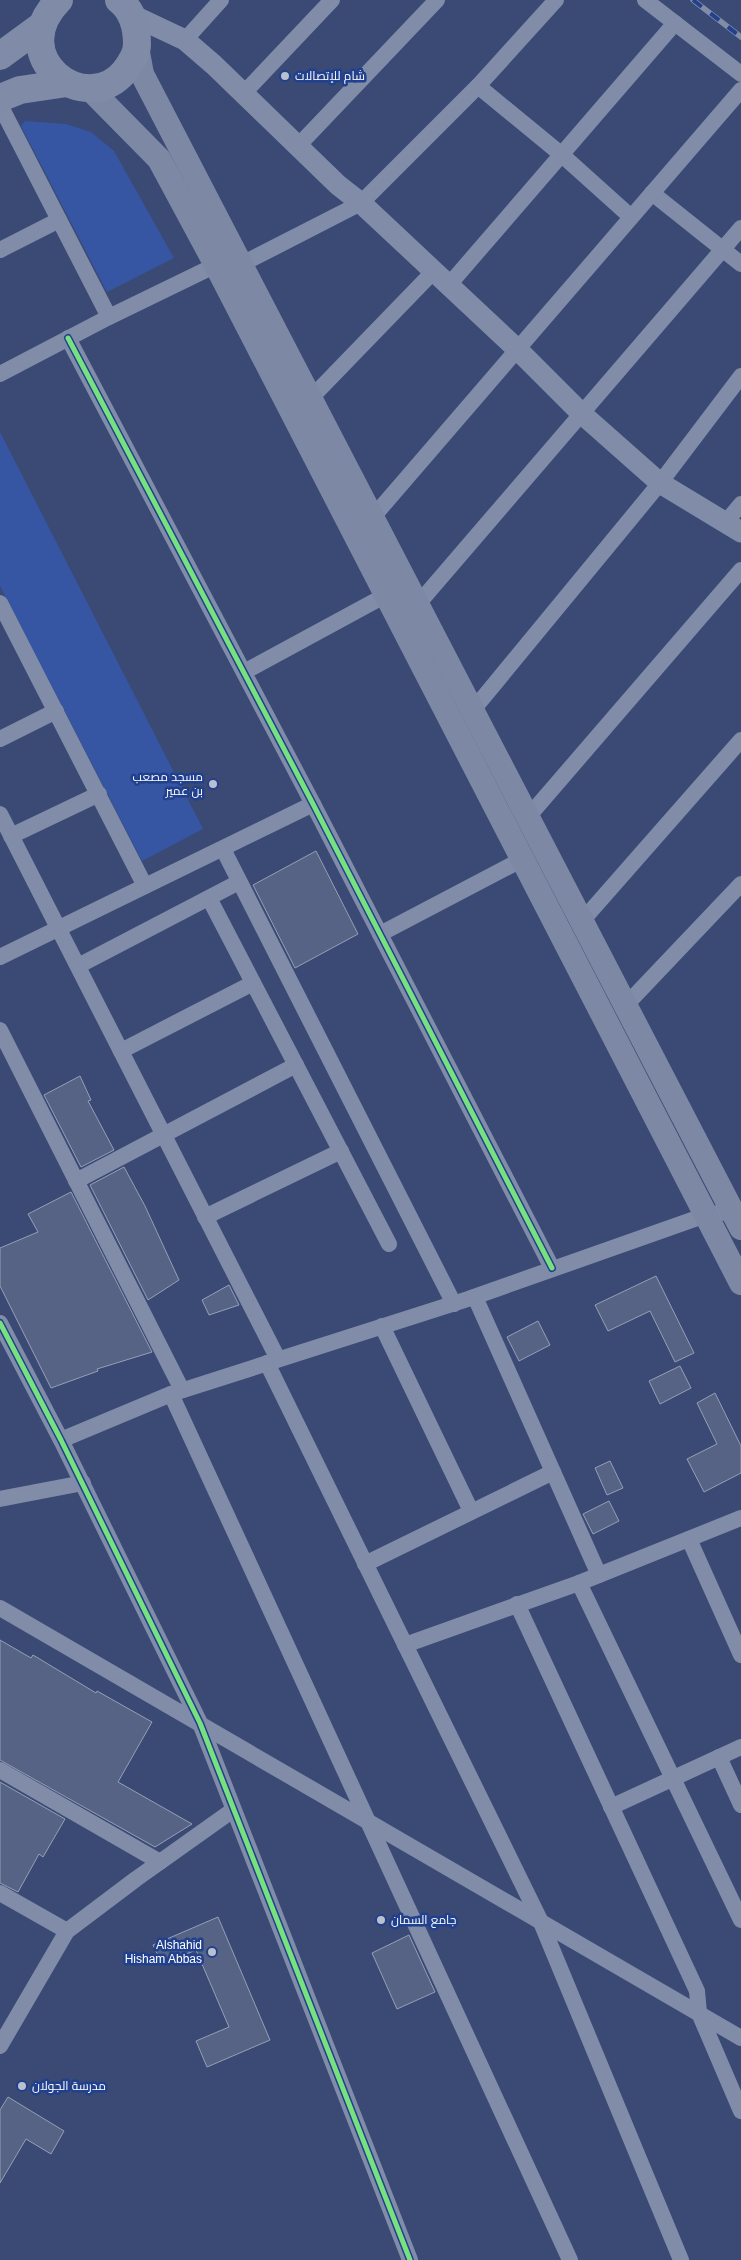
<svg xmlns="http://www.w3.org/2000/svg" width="741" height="2260" viewBox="0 0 741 2260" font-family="Helvetica,Cairo,sans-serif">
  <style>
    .green { fill: #3656a3 }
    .building { fill: #566384; stroke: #959fb7 }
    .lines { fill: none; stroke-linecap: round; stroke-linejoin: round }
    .minor { stroke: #818ca8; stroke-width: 16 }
    .tertiary { stroke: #818ca8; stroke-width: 21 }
    .secondary { stroke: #7d88a4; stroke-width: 24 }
    .trunk { stroke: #808ca7; stroke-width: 28 }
    .rail-casing { stroke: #818ca7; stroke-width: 5.5 }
    .rail { stroke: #21408d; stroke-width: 4; stroke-dasharray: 11; stroke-linecap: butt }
    .cycleway-casing { stroke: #21408d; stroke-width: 8 }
    .cycleway { stroke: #77e17e; stroke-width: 5 }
    .poi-dot { fill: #bac0ce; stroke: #21408d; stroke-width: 2 }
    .labels { text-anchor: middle; stroke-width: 5; stroke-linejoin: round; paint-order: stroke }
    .poi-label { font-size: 12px; fill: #fff; stroke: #21408d; text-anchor: start }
  </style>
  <rect width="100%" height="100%" fill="#3a4a74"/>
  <!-- green -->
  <g class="green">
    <path d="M25 121 66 124 91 132 114 151 174 258 107 292 21 126Z"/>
    <path d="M0 432 203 829 142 861 0 586Z"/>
  </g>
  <!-- building -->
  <g class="building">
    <path d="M316 851 358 934 295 968 253 885Z"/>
    <path d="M80 1076 91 1100 88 1101 114 1150 81 1167 44 1095Z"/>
    <path d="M124 1167 145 1206 179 1280 148 1300 90 1185Z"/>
    <path d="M71 1192 152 1352 97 1369 98 1371 51 1388 0 1286V1248L38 1232 28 1214Z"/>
    <path d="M656 1276 694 1353 675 1362 650 1311 608 1331 595 1305Z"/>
    <path d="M229 1285 239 1305 209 1315 202 1300Z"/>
    <path d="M538 1321 550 1345 519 1361 507 1337Z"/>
    <path d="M680 1366 691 1388 660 1404 649 1381Z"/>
    <path d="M715 1393 741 1446V1473L704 1492 687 1459 717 1444 697 1403Z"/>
    <path d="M610 1461 623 1488 607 1495 595 1468Z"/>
    <path d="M609 1501 619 1521 593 1534 583 1514Z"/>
    <path d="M0 1640 31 1658 33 1655 96 1693 97 1691 152 1722 118 1782 192 1824 155 1847 0 1760Z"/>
    <path d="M0 1782 65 1819 43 1857 39 1854 18 1892 0 1883Z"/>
    <path d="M218 1917 270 2040 207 2067 196 2041 229 2027 196 1950 162 1964 153 1945Z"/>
    <path d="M409 1935 435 1992 397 2009 372 1953Z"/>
    <path d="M8 2097 64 2131 51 2154 26 2139 0 2183V2110Z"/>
  </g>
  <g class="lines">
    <!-- minor -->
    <g class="minor">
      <path d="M645 0 741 74"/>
      <path d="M185 40 221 0"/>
      <path d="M478 86 562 155 631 217"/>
      <path d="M243 94 332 0"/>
      <path d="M0 105 109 317"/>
      <path d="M298 146 437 0"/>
      <path d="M652 193 741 264"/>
      <path d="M0 250 59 220"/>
      <path d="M242 264 361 203 478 86 556 0"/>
      <path d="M448 286 675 23"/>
      <path d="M68 338 313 804 552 1268"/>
      <path d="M0 374 109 317 216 265"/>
      <path d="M311 398 433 272"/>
      <path d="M373 517 741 90"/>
      <path d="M726 522 741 504"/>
      <path d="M0 603 145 886"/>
      <path d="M418 604 741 228"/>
      <path d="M244 672 386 595"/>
      <path d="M473 710 660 483 741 376"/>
      <path d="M0 739 56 711"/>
      <path d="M0 814 278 1359"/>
      <path d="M528 817 741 570"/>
      <path d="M11 836 99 794"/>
      <path d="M223 849 454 1304"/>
      <path d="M209 898 389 1244"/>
      <path d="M582 921 741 740"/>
      <path d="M380 934 523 859"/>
      <path d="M0 957 313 804"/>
      <path d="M78 966 239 882"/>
      <path d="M626 1005 741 884"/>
      <path d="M0 1030 182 1390"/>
      <path d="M121 1051 253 983"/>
      <path d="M76 1181 296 1065"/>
      <path d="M205 1217 341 1151"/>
      <path d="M475 1297 599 1575"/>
      <path d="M0 1323 61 1440 200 1723 410 2260"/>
      <path d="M382 1326 471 1511"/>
      <path d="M267 1363 540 1920 681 2260"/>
      <path d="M171 1394 570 2260"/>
      <path d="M61 1440 171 1394 468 1299 706 1215 741 1210"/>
      <path d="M0 1499 83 1483"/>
      <path d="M689 1539 741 1655"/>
      <path d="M365 1564 553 1472"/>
      <path d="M579 1583 741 1920"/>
      <path d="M517 1604 697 1991 699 2013 741 2111"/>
      <path d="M0 1608 741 2038"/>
      <path d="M405 1645 579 1583 741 1518"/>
      <path d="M719 1757 741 1805"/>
      <path d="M0 1770 160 1862"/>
      <path d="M611 1807 741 1747"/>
      <path d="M0 1893 67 1931"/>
      <path d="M0 2046 67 1931 136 1879 233 1810"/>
    </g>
    <!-- tertiary -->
    <path class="tertiary" d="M132 15 185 40 214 65 338 185 361 203 517 349 582 414 660 483 741 532"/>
    <!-- secondary -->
    <g class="secondary">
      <path d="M137 47 142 74 741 1228"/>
      <path d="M89 88 159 159 216 265 741 1283"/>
    </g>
    <!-- trunk -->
    <g class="trunk">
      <path d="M59 0C3 57 86 119 125 71 131 63 137 54 137 44 137 27 133 11 119 0"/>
      <path d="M0 56 41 26"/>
      <path d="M0 98 20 90 67 83"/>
    </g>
    <defs>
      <path id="rail" d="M693 0 741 37"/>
    </defs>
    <!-- rail casing -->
    <use href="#rail" class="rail-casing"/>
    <!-- rail -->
    <use href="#rail" class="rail"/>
    <defs>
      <g id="cycleway">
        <path d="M68 338 313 804 552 1268"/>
        <path d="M0 1323 61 1440 200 1723 410 2260"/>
      </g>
    </defs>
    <!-- cycleway casing -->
    <use href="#cycleway" class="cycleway-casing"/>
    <!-- cycleway -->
    <use href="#cycleway" class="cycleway"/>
  </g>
  <!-- markers -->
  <g class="poi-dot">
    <circle cx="285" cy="76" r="5"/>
    <circle cx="213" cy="784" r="5"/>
    <circle cx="381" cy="1920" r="5"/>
    <circle cx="212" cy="1952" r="5"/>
    <circle cx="22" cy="2086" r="5"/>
  </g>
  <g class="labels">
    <!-- poi labels -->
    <g class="poi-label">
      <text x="295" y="80">شام للإتصالات</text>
      <text x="203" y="781" text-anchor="end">مسجد مصعب<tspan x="203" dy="14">بن عمير</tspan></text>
      <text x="391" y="1924">جامع السمان</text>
      <text x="202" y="1949" text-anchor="end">Alshahid<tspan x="202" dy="14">Hisham Abbas</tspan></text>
      <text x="32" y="2090">مدرسة الجولان</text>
    </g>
  </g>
</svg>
